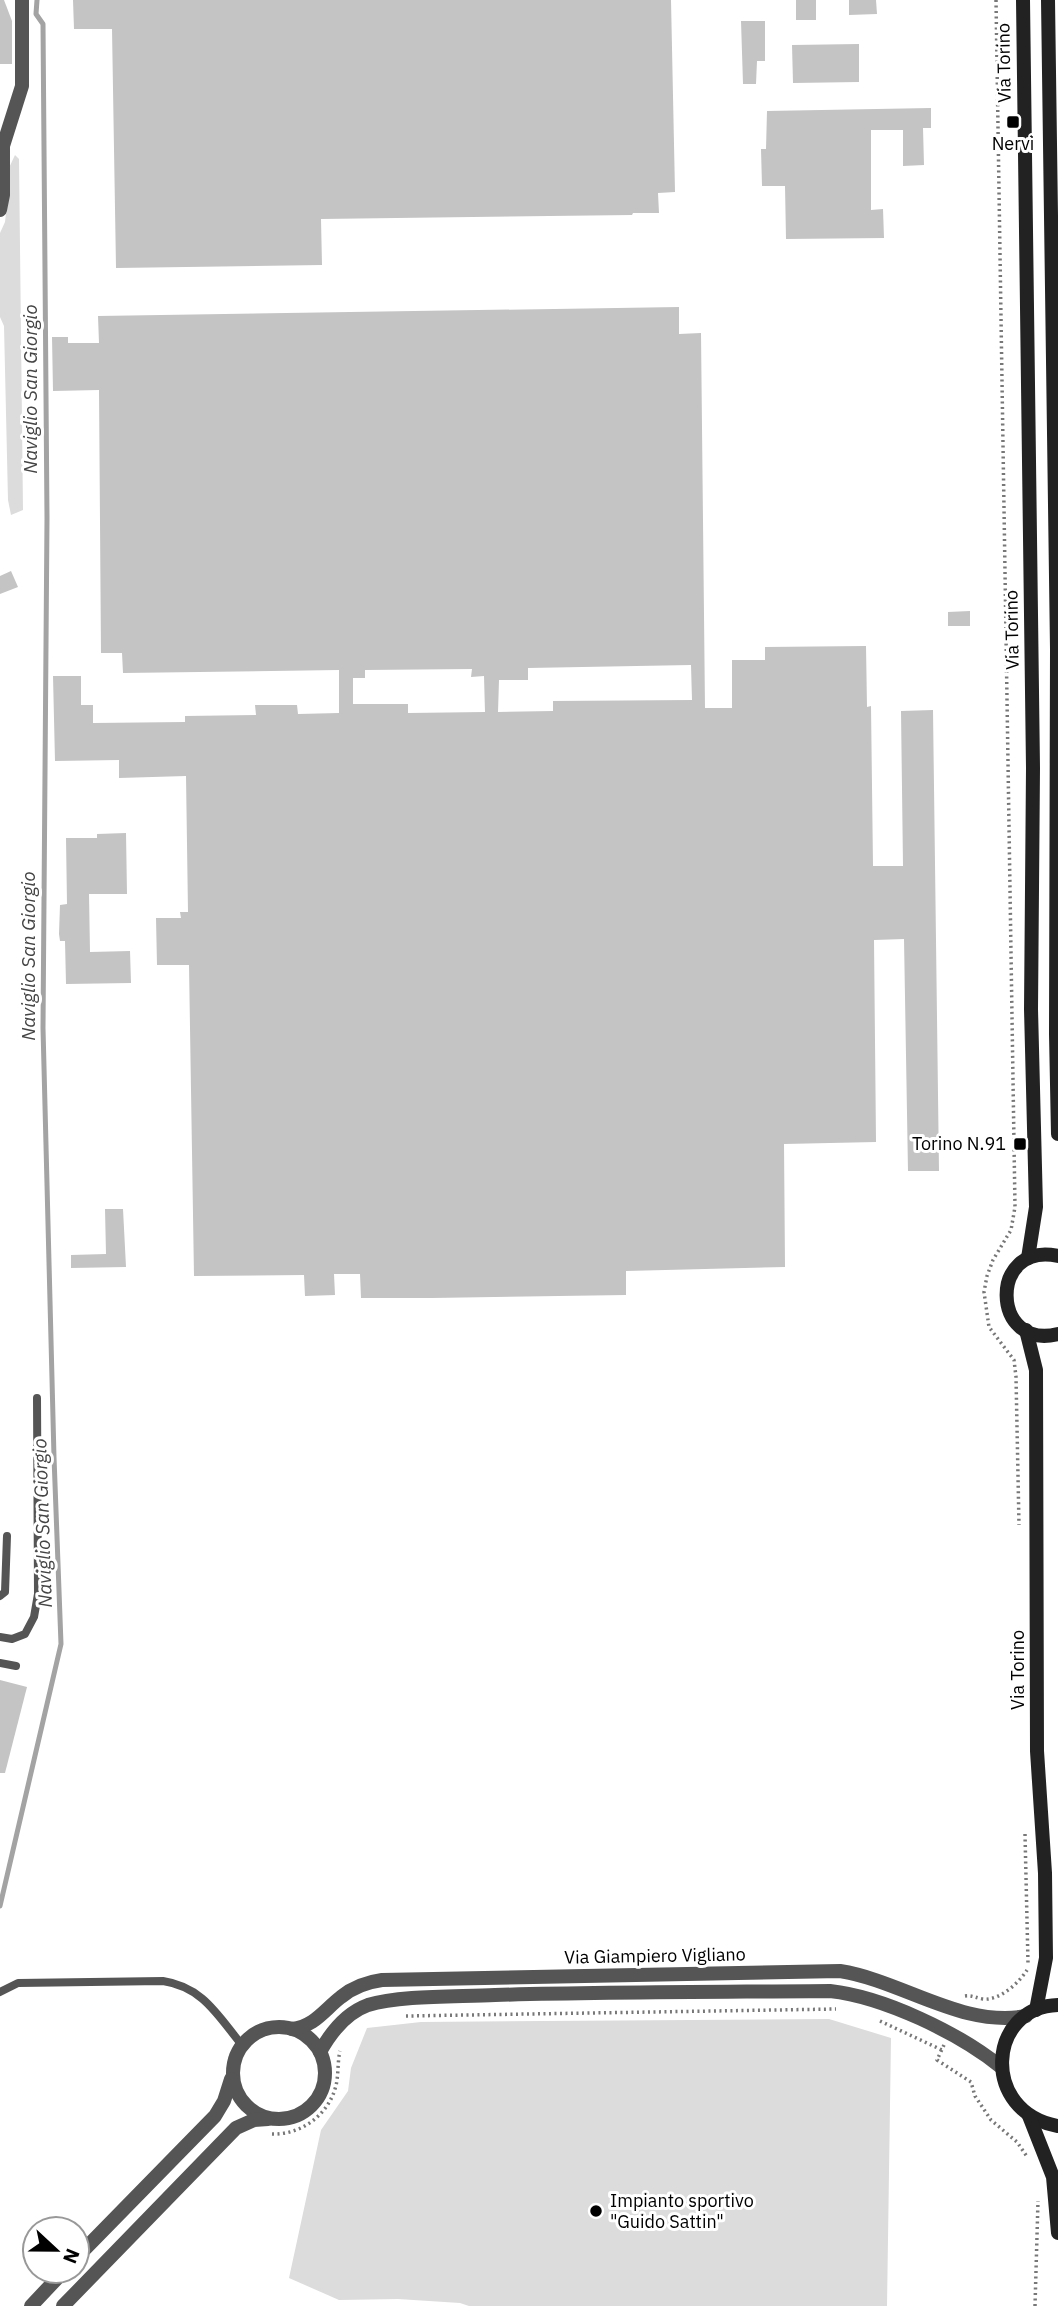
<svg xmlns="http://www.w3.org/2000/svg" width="1058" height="2306" viewBox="0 0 1058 2306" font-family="'IBM Plex Sans',sans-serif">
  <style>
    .green { fill: #dcdcdc }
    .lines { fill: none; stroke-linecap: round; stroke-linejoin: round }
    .stream { stroke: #a3a3a3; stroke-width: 5 }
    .building { fill: #c4c4c4; fill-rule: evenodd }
    .path { stroke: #777; stroke-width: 3.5; stroke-dasharray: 2 3.5; stroke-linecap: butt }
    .service { stroke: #555; stroke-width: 8 }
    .minor { stroke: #555; stroke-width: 14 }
    .tertiary { stroke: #555; stroke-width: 14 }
    .secondary { stroke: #222; stroke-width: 14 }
    .poi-dot { fill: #000; stroke: #fff; stroke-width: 2.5 }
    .labels { text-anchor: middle; stroke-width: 6; stroke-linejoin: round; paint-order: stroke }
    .street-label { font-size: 18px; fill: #000; stroke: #fff }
    .poi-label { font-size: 18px; fill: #000; stroke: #fff }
    .water-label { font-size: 19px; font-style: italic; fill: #444; stroke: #fff }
  </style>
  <rect width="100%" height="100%" fill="#fff"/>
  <!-- green -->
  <g class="green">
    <path d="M15 155 19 159 23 510 11 515 8 500 4 326 0 317V233L5 222 8 196V170Z"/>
    <path d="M829 2019 891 2038 887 2306H469L460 2303 398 2299 339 2300 289 2278 321 2130 348 2091 351 2068 367 2028 421 2022Z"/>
  </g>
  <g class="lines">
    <!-- stream -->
    <path class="stream" d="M0 1906 61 1644 54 1457 43 1028 47 518 43 24 36 14 37 0"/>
  </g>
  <!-- building -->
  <g class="building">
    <path d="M0 0H4L12 21V64H0Z"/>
    <path d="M73 0H671L675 192 658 193 659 213H633L632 215 321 219 322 265 116 268 112 29H74Z"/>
    <rect x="796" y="0" width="20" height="20"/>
    <path d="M849 0H876L877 14 849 15Z"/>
    <path d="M741 21H765V61H757L756 84H743Z"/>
    <path d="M859 44V82L793 83 792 45Z"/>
    <path d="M931 108V128H923L924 165 903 166V130H871V210L883 209 884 238 786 239 785 186H762L761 149H766L767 111Z"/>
    <path d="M679 307V334L701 333 705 708H732V660H765V647L866 646 867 707 871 706 873 866H903L901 711 933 710 939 1171H908L904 939 874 940 876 1142 784 1144 785 1267 626 1271V1295L432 1298H361L360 1274H334L335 1295 305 1296 304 1275 194 1276 189 965H157L156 918H181L180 912H188L186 776 119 778V760L55 761 53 676H81V705H93V723L185 722V716L256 715 255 705H297L298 714 339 713V670L123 673 122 653H101L99 390 53 391 52 337H68V343H99L98 316ZM691 665 692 700 553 701V711L498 712 499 680H528V668ZM472 669 471 677 484 676 485 712 408 713V704H353V678H365V670Z"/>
    <path d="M11 571 18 587 0 594V576Z"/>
    <path d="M970 611V626H948V612Z"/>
    <path d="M126 833 127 894H89L90 952 130 951 131 983 66 984 65 941H60L59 934 60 905 67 904 66 838H97V834Z"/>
    <path d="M105 1209H123L126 1267 71 1268V1255L106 1254Z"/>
    <path d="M0 1680 27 1687 5 1773H0Z"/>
  </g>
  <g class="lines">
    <!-- path -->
    <g class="path">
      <path d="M996 0 1015 1207 1011 1230 993 1260 987 1276 984 1292 989 1327 1014 1360 1016 1377 1019 1525"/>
      <path d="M1025 1834 1028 1963"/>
      <path d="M965 1996C972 1995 976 1998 983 1999 999 2001 1019 1983 1027 1970"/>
      <path d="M406 2016 836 2009"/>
      <path d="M880 2021 942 2050"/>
      <path d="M944 2045 937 2060 971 2082 975 2096 991 2120 1017 2142 1028 2158"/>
      <path d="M272 2134C300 2135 327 2116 335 2089 339 2077 337 2064 340 2051"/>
      <path d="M1035 2306 1038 2201"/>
    </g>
    <!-- service -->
    <g class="service">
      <path d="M0 1596 5 1592 7 1536"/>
      <path d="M0 1637 12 1639 25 1634 34 1617 38 1594 37 1398"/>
      <path d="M0 1663 16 1666"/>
      <path d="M0 1992 18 1983 163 1981C203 1987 218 2016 242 2045"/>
    </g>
    <!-- minor -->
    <path class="minor" d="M0 210 3 195V146L22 86V0"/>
    <!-- tertiary -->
    <g class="tertiary">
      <circle cx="279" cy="2073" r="46"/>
      <path d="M292 2029C315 2026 324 2010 341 1997 353 1987 367 1982 382 1980L840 1971C903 1981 962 2028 1026 2016"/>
      <path d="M320 2052C331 2032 346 2013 368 2005 400 1995 460 1997 495 1995 606 1992 718 1992 830 1991 884 1997 959 2033 1001 2067"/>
      <path d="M77 2257 215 2116 224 2101 231 2079"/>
      <path d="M31 2306 64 2271"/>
      <path d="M63 2306 236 2128 254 2120 268 2119"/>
    </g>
    <!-- secondary -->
    <g class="secondary">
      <path d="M1023 0 1033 768 1031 1009 1036 1207 1028 1258"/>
      <path d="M1048 0 1057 649 1056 1034 1058 1134"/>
      <path d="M1058 1256C988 1241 991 1351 1058 1334"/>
      <path d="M1026 1330 1036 1370 1037 1751 1045 1873 1046 1958 1036 2010"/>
      <path d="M1058 2005C987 2007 980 2112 1058 2126"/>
      <path d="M1029 2116 1053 2177 1058 2233"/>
    </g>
  </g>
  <!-- markers -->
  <g class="poi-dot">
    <rect x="1006" y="115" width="14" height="14" rx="3.5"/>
    <rect x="1013" y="1137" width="14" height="14" rx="3.5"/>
    <circle cx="596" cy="2211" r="7"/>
  </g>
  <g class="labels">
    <!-- street labels -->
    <g class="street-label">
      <text transform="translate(1004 63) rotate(-91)" y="6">Via Torino</text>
      <text transform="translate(1012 630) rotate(-91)" y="6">Via Torino</text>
      <text transform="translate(1018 1670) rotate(-90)" y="6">Via Torino</text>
      <text transform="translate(655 1956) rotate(-1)" y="6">Via Giampiero Vigliano</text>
    </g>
    <!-- poi labels -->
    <g class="poi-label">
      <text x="1013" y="150">Nervi</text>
      <text x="1006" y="1150" text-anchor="end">Torino N.91</text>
      <text x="610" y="2207" text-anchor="start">Impianto sportivo<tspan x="610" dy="21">"Guido Sattin"</tspan></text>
    </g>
    <!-- water labels -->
    <g class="water-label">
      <text transform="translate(30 389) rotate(-90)" y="7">Naviglio San Giorgio</text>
      <text transform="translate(28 956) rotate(-90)" y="7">Naviglio San Giorgio</text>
      <text transform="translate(42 1523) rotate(-92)" y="7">Naviglio San Giorgio</text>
    </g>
  </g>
  <!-- north arrow -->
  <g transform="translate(56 2250) rotate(112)"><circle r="33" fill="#ffffff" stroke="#999999" stroke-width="2"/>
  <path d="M0-5L12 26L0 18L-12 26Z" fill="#000000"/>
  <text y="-10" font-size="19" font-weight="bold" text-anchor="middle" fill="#000000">N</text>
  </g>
</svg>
